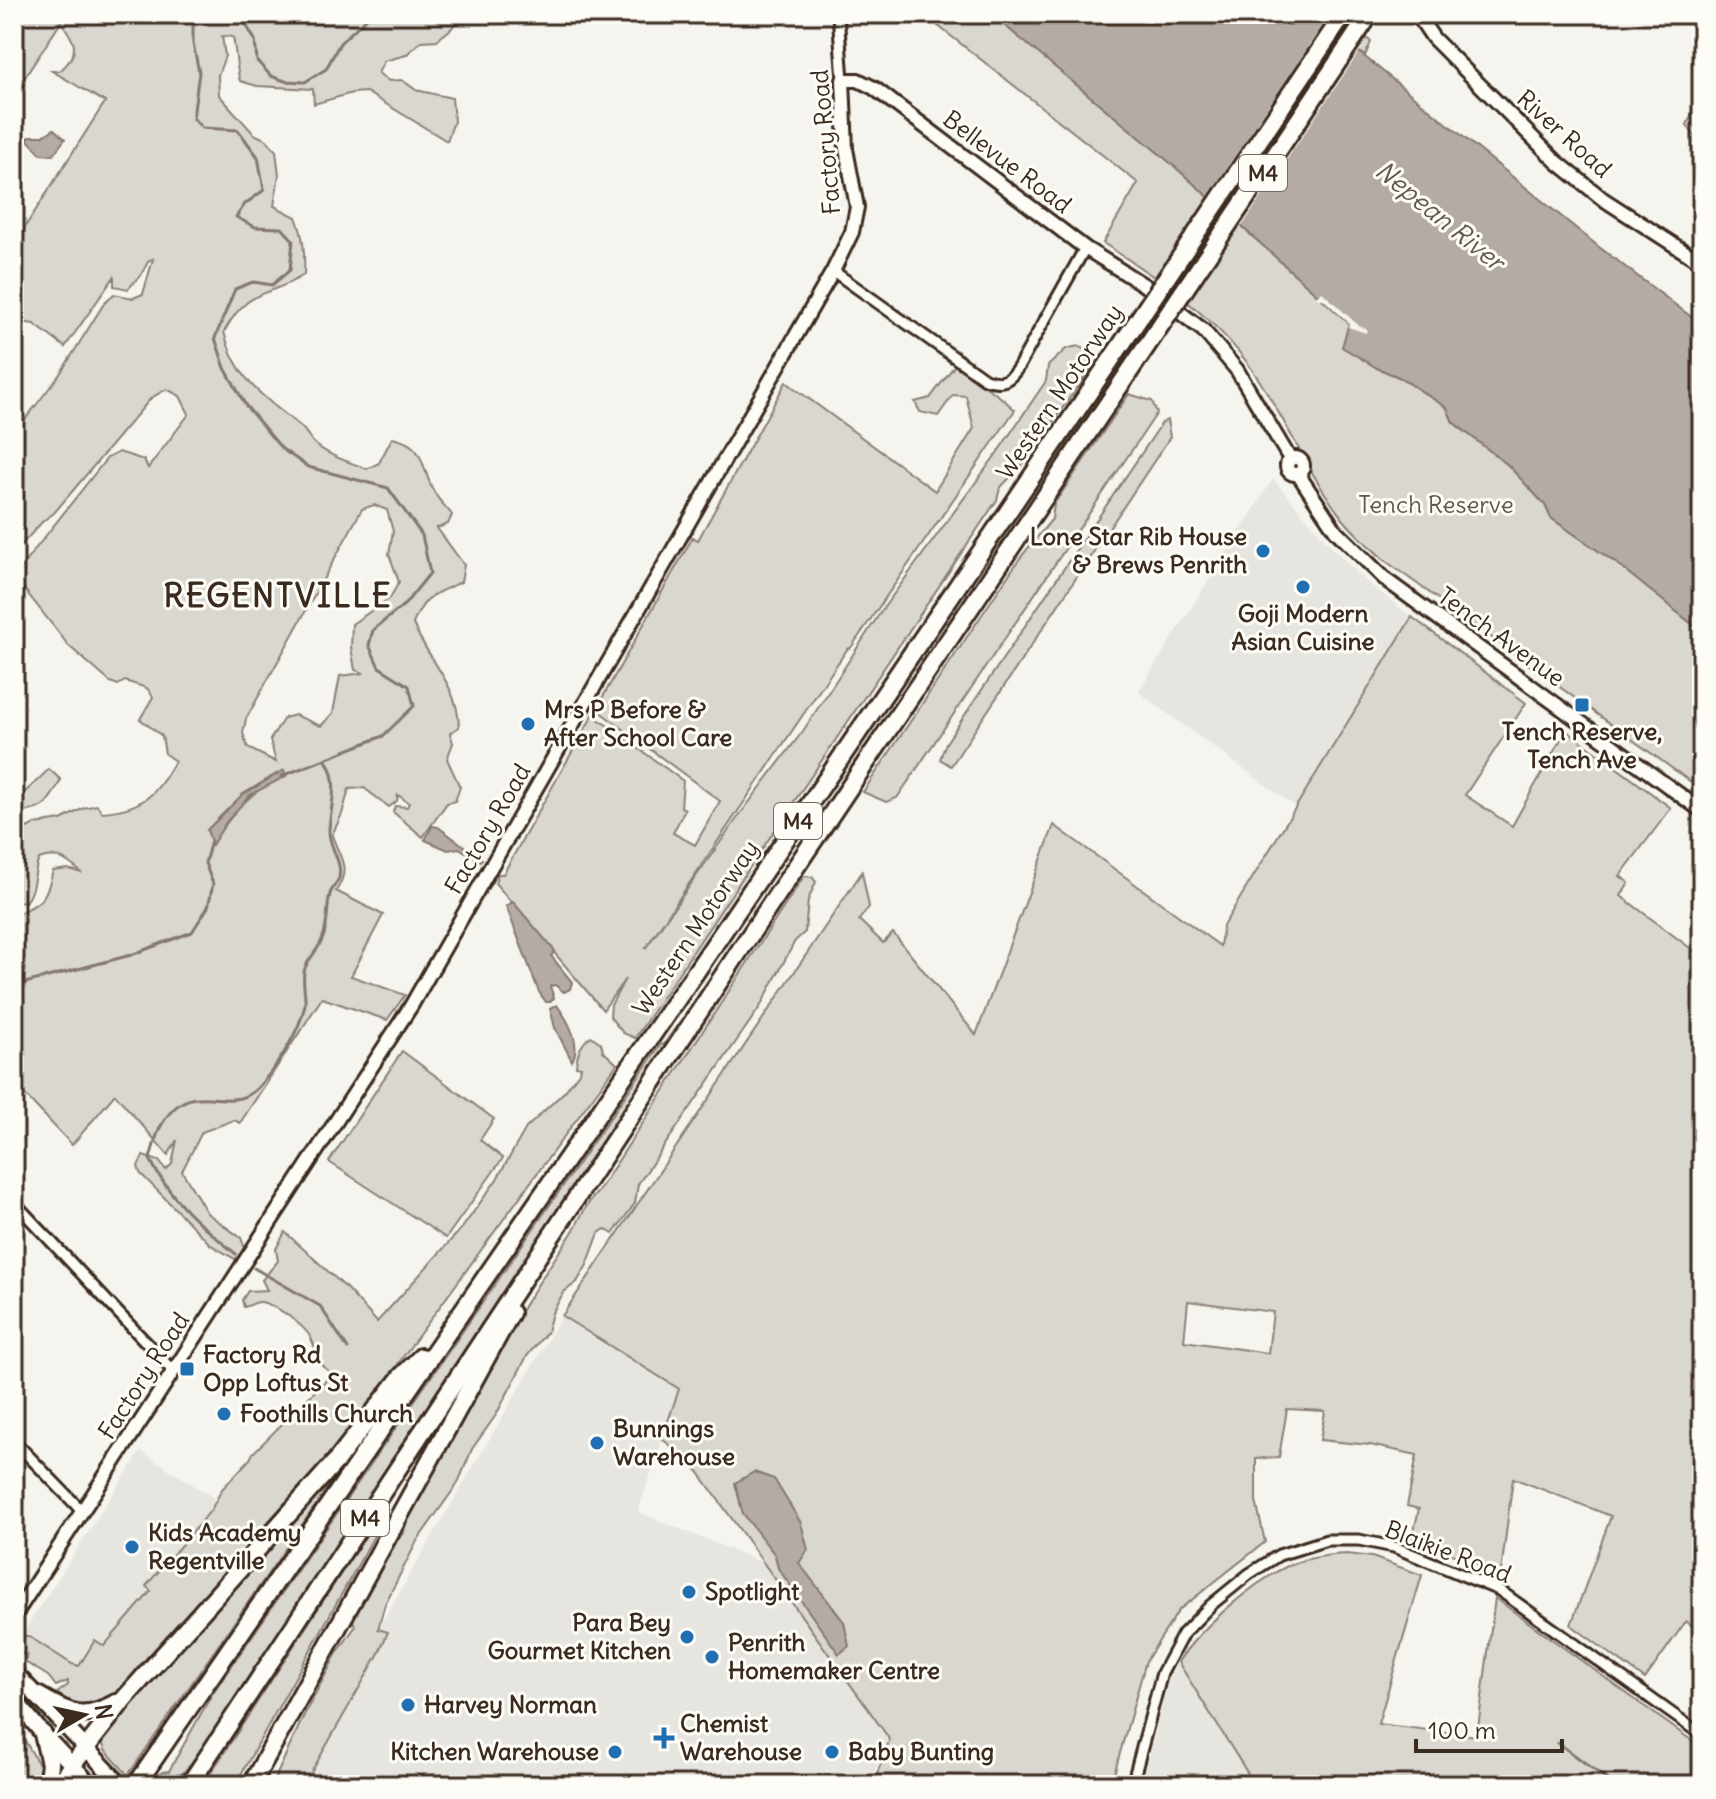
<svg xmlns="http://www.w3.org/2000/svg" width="1716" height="1799" viewBox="0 0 1716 1799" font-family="Delius,sans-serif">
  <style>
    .built { fill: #e7e5df }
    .green { fill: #dad6d0; stroke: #8a8077; stroke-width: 2; fill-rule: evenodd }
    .water { fill: #b4aca4; stroke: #84786e; stroke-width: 2 }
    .pier { fill: #f5f4ee }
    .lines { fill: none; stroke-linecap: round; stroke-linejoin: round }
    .stream { stroke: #84786e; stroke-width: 3 }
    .minor-casing { stroke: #3b2a1e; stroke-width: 15 }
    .tertiary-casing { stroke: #3b2a1e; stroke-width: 18 }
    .primary-casing { stroke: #3b2a1e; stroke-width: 20 }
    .motorway-casing { stroke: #3b2a1e; stroke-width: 22 }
    .minor { stroke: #fdfcf7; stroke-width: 9 }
    .tertiary { stroke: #fdfcf7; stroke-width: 12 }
    .primary { stroke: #fdfcf7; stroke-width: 14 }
    .motorway { stroke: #fdfcf7; stroke-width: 16 }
    .motorway-bridge-casing { stroke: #3b2a1e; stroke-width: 22; stroke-linecap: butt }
    .motorway-bridge { stroke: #fdfcf7; stroke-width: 16 }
    .poi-dot { fill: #1f6fb2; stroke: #fdfcf7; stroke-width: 3 }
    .labels { text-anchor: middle; stroke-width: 6; stroke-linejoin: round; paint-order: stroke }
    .shield { fill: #fdfcf7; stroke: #75695f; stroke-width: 2 }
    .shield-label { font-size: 22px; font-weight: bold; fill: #3b2a1e }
    .street-label { font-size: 24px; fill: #3b2a1e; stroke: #fdfcf7 }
    .park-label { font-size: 24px; fill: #63554a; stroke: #fdfcf7 }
    .poi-label { font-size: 24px; font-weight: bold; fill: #3b2a1e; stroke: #fdfcf7; text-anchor: start }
    .water-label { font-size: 26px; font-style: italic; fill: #65584d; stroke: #fdfcf7 }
    .district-label { font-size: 32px; font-weight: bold; letter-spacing: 2px; fill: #3b2a1e; stroke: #fdfcf7 }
  </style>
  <rect width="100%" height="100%" fill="#f5f4ee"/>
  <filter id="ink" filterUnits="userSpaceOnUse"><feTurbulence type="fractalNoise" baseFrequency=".0125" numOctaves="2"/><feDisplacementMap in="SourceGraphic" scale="16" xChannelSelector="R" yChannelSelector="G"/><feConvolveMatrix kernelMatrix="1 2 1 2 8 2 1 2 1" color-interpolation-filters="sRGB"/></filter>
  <g filter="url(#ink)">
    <!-- built -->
    <g class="built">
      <path d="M1273 479 1334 550 1368 583 1412 617 1296 807 1138 692Z"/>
      <path d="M562 1316 679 1389 638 1512 766 1564 888 1737 870 1785H286Z"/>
      <path d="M141 1451 223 1504 79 1676 22 1634Z"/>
      <path d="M1178 1662 1255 1785H1141L1169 1680Z"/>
    </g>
    <!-- green -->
    <g class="green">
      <path d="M14 14H462L451 29 437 40 421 41 406 55 384 61 378 73 389 81 402 80 416 90 452 98 454 121 447 141 366 92 352 93 314 104 313 89 257 86 240 81C236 66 236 52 233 37L222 36 225 56 218 75 219 95 254 134 267 140 276 151 279 175 274 206 296 217C304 237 305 254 304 275 265 299 248 287 224 332 236 380 265 398 300 426 307 432 310 440 316 445 331 457 350 462 367 469L379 463 392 438C428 444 420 471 436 495 440 502 447 508 452 515L448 524 437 528 464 565 461 582C435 594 424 595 413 624 428 659 459 687 459 727L450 733 453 743 447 759 460 787 455 801 447 803 423 837 393 812 395 806 407 807 409 803 398 795 397 801 389 807 364 788 349 789 342 814 332 835C339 857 352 867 336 891L383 915 351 976 405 995 387 1020 322 998 240 1123 234 1120 202 1132 182 1171 207 1213 241 1238 246 1251 235 1259 211 1245 140 1173 138 1166 143 1156 159 1161 166 1170 172 1164 177 1140 168 1155 115 1094 72 1145 14 1083V915C41 904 46 900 53 871L68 869 82 873C67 861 59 852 39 859 33 873 35 891 25 902L14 901V834L35 824 61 820 84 808 97 805 102 812C142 809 156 796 175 761L165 754 162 736 140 719 153 697 147 688 125 681 118 685 110 682 69 646 14 576 107 458 119 452 144 460 148 468 189 414 180 396 167 389 151 398 54 513 43 521 14 553V434L60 374 105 302 114 294 133 298 143 294 153 259 149 260 141 275 128 289 114 286V277L65 347 34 324 14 321V244L105 102 52 71H60C81 52 76 42 61 22L14 94ZM374 505 387 510 393 531 389 554 399 582 390 598 352 624 351 647 355 670 364 673 340 676 333 713 321 726 295 715 284 718 270 740 276 762 248 748 243 733 246 719 362 509ZM279 772 239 807 213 841 207 830 242 795Z"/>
      <path d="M923 14H991L1173 165 1350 324 1377 368 1401 378 1447 408 1453 422 1508 465 1545 505 1551 518 1616 563 1702 632V790L1387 562C1371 548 1356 535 1343 519 1307 473 1285 416 1251 368 1214 315 1157 278 1103 243L1138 183Z"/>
      <path d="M1312 14H1341L1371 42 1365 56Z"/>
      <path d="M1702 99V147L1687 125 1697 101Z"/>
      <path d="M1078 346 1085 350 1086 359 1094 364 1022 465 1000 488 997 500 635 1038 623 1033 610 1017 611 1005 625 979 603 1010 495 883 498 874H503L593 715 683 781 681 807 685 809 673 833 695 845 720 801 596 709 693 537 698 540 786 382 935 491 974 428 966 396 953 395 938 416 920 412 915 402 930 398 955 365 1003 399 1015 410 850 649 848 648 645 949 738 817 803 731 882 610 995 456 1046 381 1048 366 1066 349Z"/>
      <path d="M1129 394 1152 401 1157 413 897 798 886 802 863 792 1020 558 1052 519 1054 504Z"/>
      <path d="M1167 420 1170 437 951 766 940 759 946 743 1162 423Z"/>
      <path d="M1412 617 1526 703 1465 795 1512 826 1566 730 1671 808 1620 876 1629 883 1621 896 1702 957V1634L1686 1621 1645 1679 1571 1625 1611 1516 1513 1478 1501 1573 1412 1539 1419 1509 1407 1506 1417 1455 1370 1445 1320 1440 1325 1411 1287 1409 1279 1457 1256 1459V1501L1265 1542 1179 1610 1146 1661 1111 1785H873L889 1741 888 1737 692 1463 662 1439 679 1389 562 1316 862 872 869 907 859 920 883 943 893 933 976 1035 1054 825 1220 946 1223 926ZM1188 1301 1273 1312 1268 1353 1184 1341Z"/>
      <path d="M49 769 61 780C50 799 47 810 22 812L15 806 16 801Z"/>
      <path d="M804 876 812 877 816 882 808 900 805 932 795 941 760 1007 638 1184 635 1203 613 1234 605 1229 599 1233 587 1265 577 1282 564 1292 552 1313 547 1332 527 1356 496 1415 472 1449 458 1483 417 1541 385 1604 378 1629 388 1632 379 1653 304 1785H272L304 1715 337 1653 355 1627 353 1619 398 1538 404 1533 406 1522C455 1426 506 1328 568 1239 579 1224 583 1206 597 1193Z"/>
      <path d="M676 1027H680L199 1752C185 1771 179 1785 153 1785L162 1772 169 1771 212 1694 661 1044 663 1045Z"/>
      <path d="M591 1036 601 1043 603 1051 617 1064 365 1409 324 1460 250 1542 251 1544 138 1667 123 1689 97 1710C81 1706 69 1703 57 1693L68 1685V1681L56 1686 48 1676 25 1662 27 1655 20 1653 14 1642 21 1636H28L72 1664 79 1666 95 1640 104 1646 151 1591 146 1586 211 1510 222 1489 250 1459 253 1453 332 1374C313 1359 320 1358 311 1338 305 1326 275 1304 261 1302 255 1301 251 1306 244 1307L242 1300 248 1291 267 1290 262 1280 278 1261 276 1249 285 1232 345 1287 377 1322 462 1228 497 1179 526 1128 565 1091 580 1071 581 1067 576 1066C577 1054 581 1043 591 1036Z"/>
      <path d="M402 1051 494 1119 480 1140 503 1158 446 1238 329 1162Z"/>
      <path d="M342 1463 343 1466 128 1775 105 1750 101 1738 108 1726Z"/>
      <path d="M368 1532 374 1536 235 1785H203Z"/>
      <path d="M1347 1554 1372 1557 1422 1575 1378 1724 1477 1736 1495 1598 1702 1748V1785H1255L1178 1662C1199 1629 1255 1580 1292 1564 1310 1557 1328 1555 1347 1554Z"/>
      <path d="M14 1722 38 1763 47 1769 44 1785H23L14 1770Z"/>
    </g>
    <!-- water -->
    <g class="water">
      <path d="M991 14H1312L1599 247 1702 325V632L1616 563 1551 518 1545 505 1508 465 1453 422 1447 408 1401 378 1377 368 1342 347 1349 323 1173 165Z"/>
      <path d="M54 129 65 139 53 155 41 154 27 139 31 136H43Z"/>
      <path d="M284 770 286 776 250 795 227 821 212 845 207 830 242 795Z"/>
      <path d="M432 826 438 827 482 859 480 861 459 848 448 850 425 840Z"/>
      <path d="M513 902 555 951 551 956 572 982 570 989 564 992 555 985 550 986 554 998 550 1002H546L539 992 506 906Z"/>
      <path d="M557 1005C567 1019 582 1044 572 1061L555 1028 550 1008Z"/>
      <path d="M754 1472 774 1479 801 1523 808 1550 799 1563 844 1622 849 1646 839 1654 778 1568 775 1555 743 1514 735 1483Z"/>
    </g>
    <!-- pier -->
    <g class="pier">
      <path d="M1326 20 1362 48 1240 229 1206 199Z"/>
      <path d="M1322 292 1359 326 1367 329 1366 333 1348 327 1349 323 1323 299H1318L1316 297Z"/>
    </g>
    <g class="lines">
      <!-- stream -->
      <g class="stream">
        <path d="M1702 117V132"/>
        <path d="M282 776 383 736 414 706 409 686 379 667 369 645 373 630 405 604 430 573 422 535 388 488 308 467 282 449 246 406 225 368 215 338 235 289 253 282 272 285 290 270 293 240 282 228 255 227 236 217 245 204 264 190 258 157 238 130 202 128 193 118 199 72 193 43V26L211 15 241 16 255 40 257 61 271 76 285 81 305 82 326 69 340 43 371 14"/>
        <path d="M14 981 25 983 131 955 192 932 208 907 213 884 205 863 211 841"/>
        <path d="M236 1254C203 1227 168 1198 150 1159 153 1148 156 1134 162 1124 194 1070 230 1122 261 1084 278 1065 301 1029 305 1004 306 992 301 980 305 968 309 958 317 951 321 942 329 927 326 909 330 894 332 888 337 883 339 878 343 861 328 846 329 830 330 806 341 781 325 759"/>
        <path d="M254 1268 320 1306 348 1349"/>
        <path d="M1558 1743 1615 1785"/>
      </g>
      <defs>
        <g id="minor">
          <path d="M838 14 843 80"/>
          <path d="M833 271 985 379C1002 385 1010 381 1019 366L1085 248"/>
          <path d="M14 1202 173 1371"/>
          <path d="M14 1441 82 1511"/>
          <path d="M1132 1785 1162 1673 1183 1634 1211 1605 1249 1574 1279 1555 1327 1540H1359L1394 1547 1499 1590 1702 1735"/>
        </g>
        <g id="tertiary">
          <path d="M1417 14 1433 38 1557 162 1603 199 1702 263"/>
          <circle cx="1295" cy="466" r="8"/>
          <path d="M1298 474 1336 531 1386 580 1702 811"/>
          <path d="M14 1616 411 1006 833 271 852 232 857 207 846 149 843 80H858L874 88 1085 248 1144 285 1203 330 1237 370 1290 459"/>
        </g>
        <g id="primary">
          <path d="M14 1672 121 1785"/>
          <path d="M14 1699 43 1734 91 1785"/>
        </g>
        <g id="motorway">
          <path d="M37 1695C70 1713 80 1722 116 1703"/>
          <path d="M43 1734 50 1764 47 1785"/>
          <path d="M57 1785 124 1699 336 1461 401 1377 421 1357"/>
          <path d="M136 1785 697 970 1138 320"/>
          <path d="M189 1785 742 947 1156 332"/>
          <path d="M251 1785 511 1313"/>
        </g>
      </defs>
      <!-- minor casing -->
      <use href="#minor" class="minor-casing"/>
      <!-- tertiary casing -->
      <use href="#tertiary" class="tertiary-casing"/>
      <!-- primary casing -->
      <use href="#primary" class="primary-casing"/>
      <!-- motorway casing -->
      <use href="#motorway" class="motorway-casing"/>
      <!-- minor -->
      <use href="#minor" class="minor"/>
      <!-- tertiary -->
      <use href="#tertiary" class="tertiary"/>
      <!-- primary -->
      <use href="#primary" class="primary"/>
      <!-- motorway -->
      <use href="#motorway" class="motorway"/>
      <defs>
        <g id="motorway-bridge">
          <path d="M1138 320 1344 14"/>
          <path d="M1156 332 1370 14"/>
        </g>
      </defs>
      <!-- motorway-bridge casing -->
      <use href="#motorway-bridge" class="motorway-bridge-casing"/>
      <!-- motorway-bridge -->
      <use href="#motorway-bridge" class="motorway-bridge"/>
    </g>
  </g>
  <!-- markers -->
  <g class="poi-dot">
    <circle cx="1263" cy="551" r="8"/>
    <circle cx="1303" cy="587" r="8"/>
    <rect x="1574" y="697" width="16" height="16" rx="4"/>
    <circle cx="528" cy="724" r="8"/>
    <rect x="179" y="1361" width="16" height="16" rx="4"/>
    <circle cx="224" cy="1414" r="8"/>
    <circle cx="597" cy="1443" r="8"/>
    <circle cx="132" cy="1547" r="8"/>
    <circle cx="689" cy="1592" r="8"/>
    <circle cx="687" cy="1637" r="8"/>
    <circle cx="712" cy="1657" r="8"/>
    <circle cx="408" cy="1705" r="8"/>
    <path d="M660 1726h8v8h8v8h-8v8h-8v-8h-8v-8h8z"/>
    <circle cx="615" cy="1752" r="8"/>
    <circle cx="832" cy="1752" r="8"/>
  </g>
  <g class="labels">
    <!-- shield labels -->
    <g class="shield">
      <rect x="1239" y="155" width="48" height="36" rx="6"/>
      <rect x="774" y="803" width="48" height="36" rx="6"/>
      <rect x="341" y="1500" width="48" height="36" rx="6"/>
    </g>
    <g class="shield-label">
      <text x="1263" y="181">M4</text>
      <text x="798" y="829">M4</text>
      <text x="365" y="1526">M4</text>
    </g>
    <!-- street labels -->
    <g class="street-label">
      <text transform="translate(1564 134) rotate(42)" y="8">River Road</text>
      <text transform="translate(826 142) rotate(-95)" y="8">Factory Road</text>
      <text transform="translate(1007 162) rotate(37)" y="8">Bellevue Road</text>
      <text transform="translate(1060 392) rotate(-56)" y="8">Western Motorway</text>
      <text transform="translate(1501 637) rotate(36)" y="8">Tench Avenue</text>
      <text transform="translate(488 829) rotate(-60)" y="8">Factory Road</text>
      <text transform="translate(696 928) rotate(-56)" y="8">Western Motorway</text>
      <text transform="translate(144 1376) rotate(-57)" y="8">Factory Road</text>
      <text transform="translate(1448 1552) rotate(21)" y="8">Blaikie Road</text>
    </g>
    <!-- park labels -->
    <g class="park-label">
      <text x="1436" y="513">Tench Reserve</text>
    </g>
    <!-- poi labels -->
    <g class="poi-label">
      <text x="1247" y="545" text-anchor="end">Lone Star Rib House<tspan x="1247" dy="28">&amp; Brews Penrith</tspan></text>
      <text x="1303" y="622" text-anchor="middle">Goji Modern<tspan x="1303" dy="28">Asian Cuisine</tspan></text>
      <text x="544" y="718">Mrs P Before &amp;<tspan x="544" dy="28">After School Care</tspan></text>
      <text x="1582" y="740" text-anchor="middle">Tench Reserve,<tspan x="1582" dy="28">Tench Ave</tspan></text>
      <text x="203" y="1363">Factory Rd<tspan x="203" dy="28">Opp Loftus St</tspan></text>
      <text x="240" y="1422">Foothills Church</text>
      <text x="613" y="1437">Bunnings<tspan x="613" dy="28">Warehouse</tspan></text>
      <text x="148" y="1541">Kids Academy<tspan x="148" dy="28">Regentville</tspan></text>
      <text x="705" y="1600">Spotlight</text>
      <text x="671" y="1631" text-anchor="end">Para Bey<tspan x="671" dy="28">Gourmet Kitchen</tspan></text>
      <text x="728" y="1651">Penrith<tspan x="728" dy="28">Homemaker Centre</tspan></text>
      <text x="424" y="1713">Harvey Norman</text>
      <text x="680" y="1732">Chemist<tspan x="680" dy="28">Warehouse</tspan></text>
      <text x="599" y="1760" text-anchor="end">Kitchen Warehouse</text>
      <text x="848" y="1760">Baby Bunting</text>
    </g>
    <!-- water labels -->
    <g class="water-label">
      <text transform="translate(1440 216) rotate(39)" y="9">Nepean River</text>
    </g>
    <!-- district labels -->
    <g class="district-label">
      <text x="278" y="607">REGENTVILLE</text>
    </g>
  </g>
  <!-- margin -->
  <rect width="1716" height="1799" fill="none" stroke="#fdfcf7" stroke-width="48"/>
  <rect x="24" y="24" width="1668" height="1751" fill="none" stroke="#3b2a1e" stroke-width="3" filter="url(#ink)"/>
  <!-- north arrow -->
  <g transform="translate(84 1715) rotate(81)" stroke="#fdfcf7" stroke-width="6" paint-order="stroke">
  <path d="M0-6L14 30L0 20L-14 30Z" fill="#3b2a1e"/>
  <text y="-12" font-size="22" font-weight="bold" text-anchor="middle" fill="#3b2a1e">N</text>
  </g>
  <!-- scale -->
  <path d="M1416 1739v12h146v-12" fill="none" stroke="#3b2a1e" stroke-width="4"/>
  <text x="1428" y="1739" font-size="24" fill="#3b2a1e" stroke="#fdfcf7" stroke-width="6" paint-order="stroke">100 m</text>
</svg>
